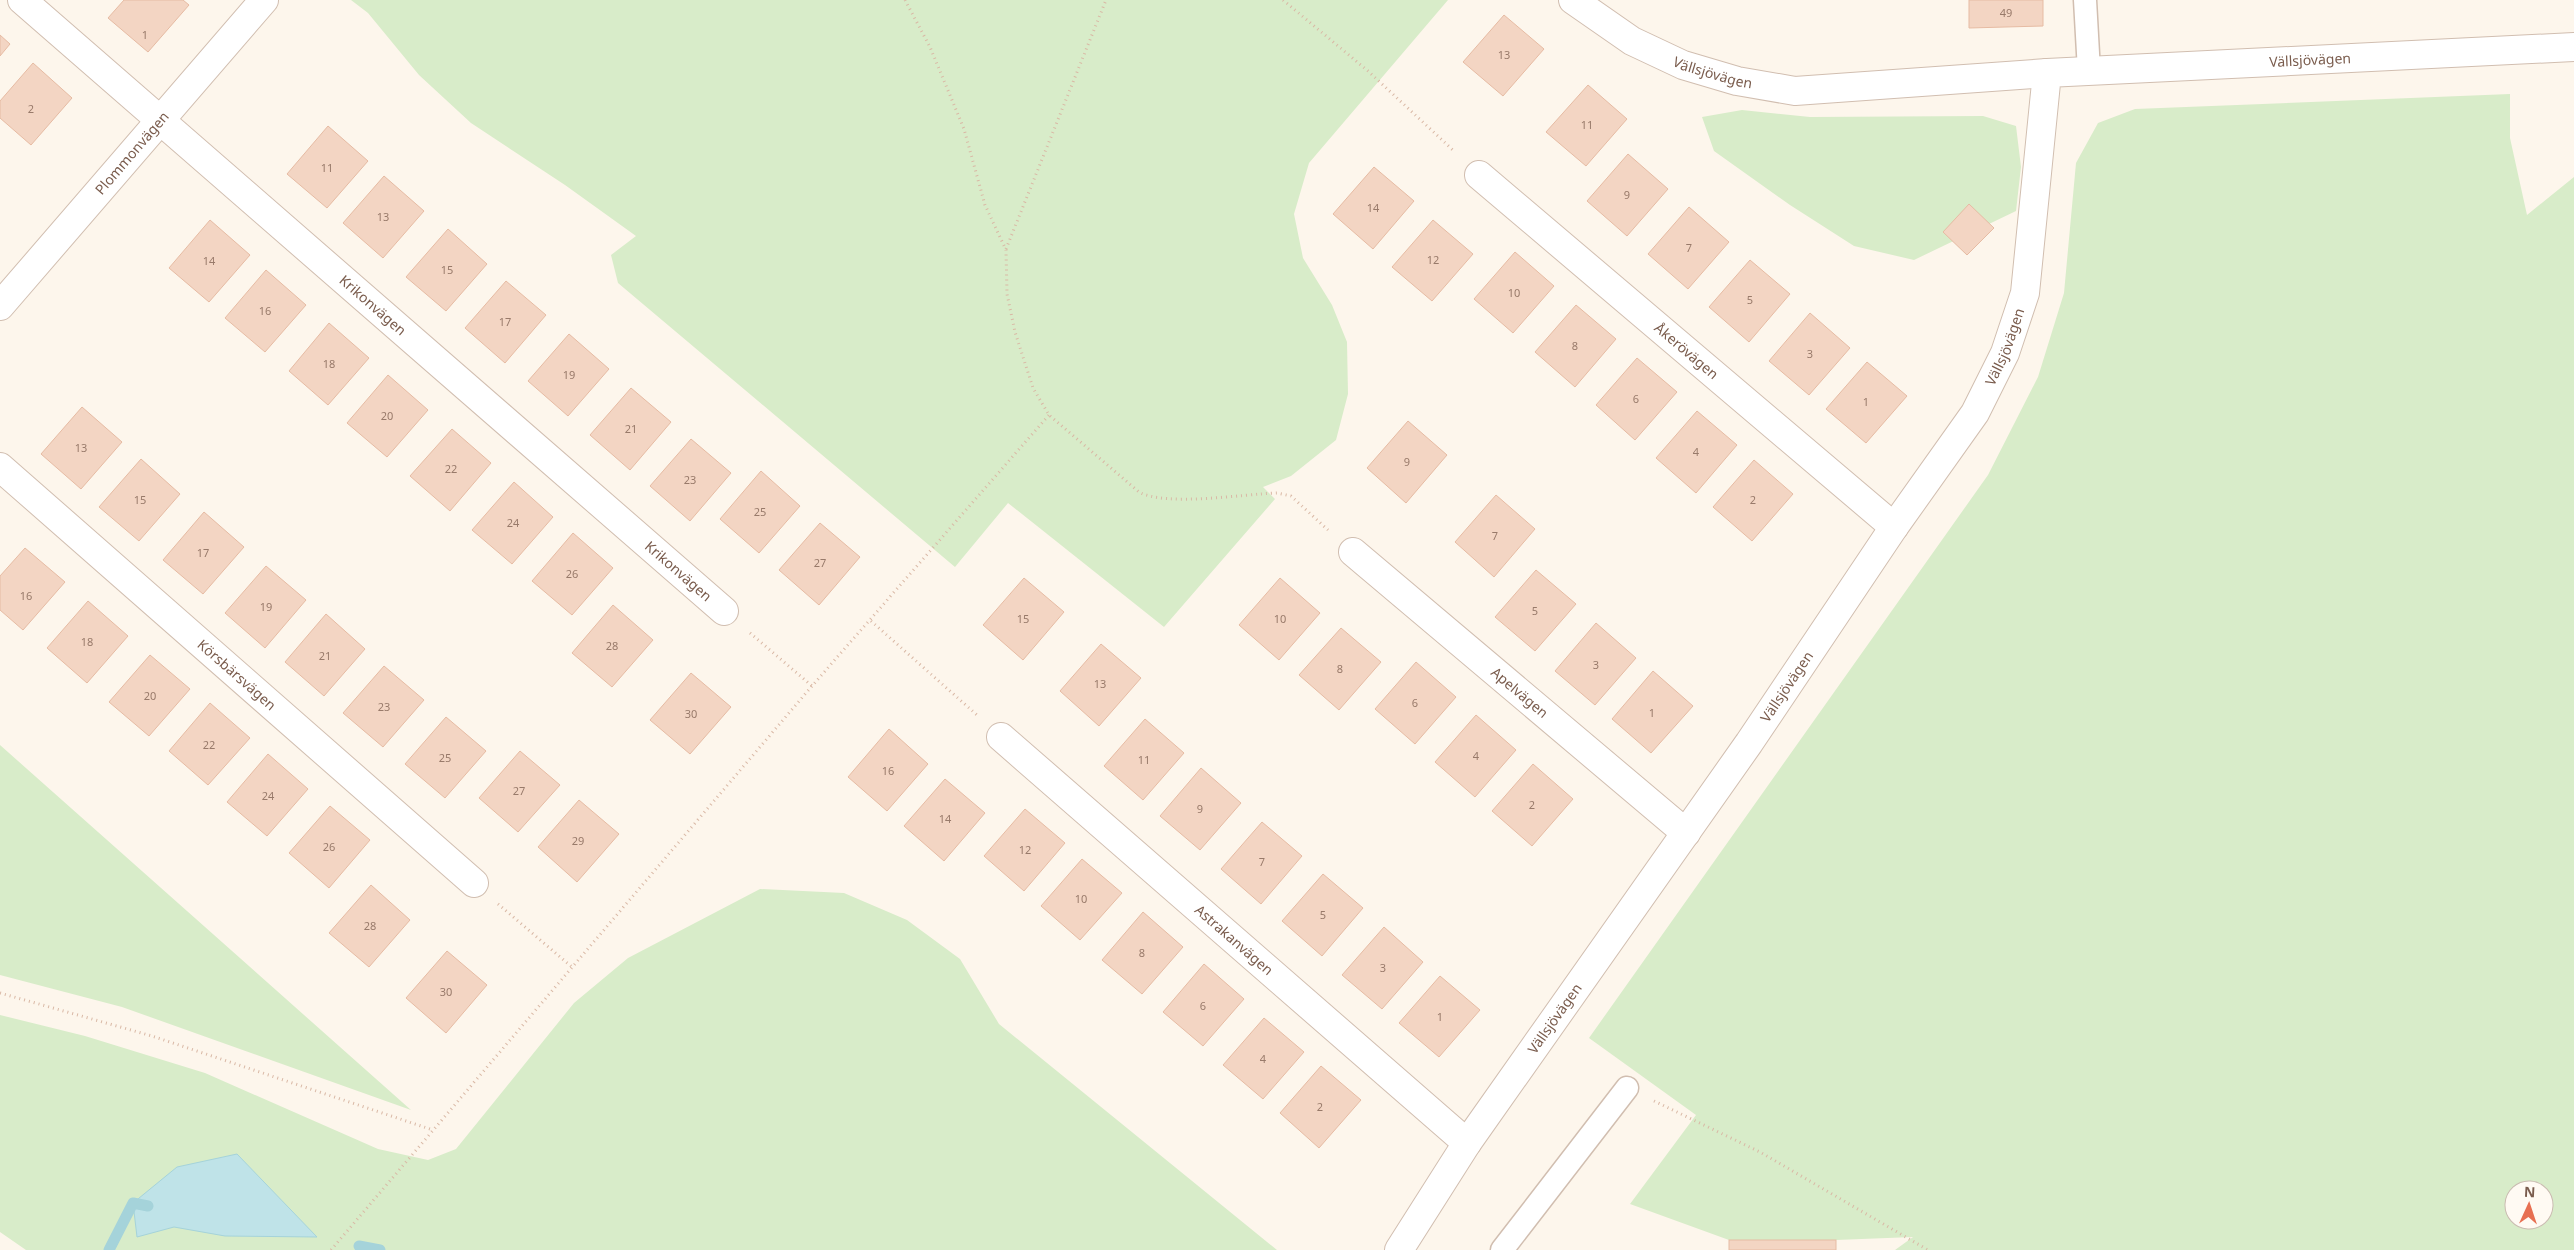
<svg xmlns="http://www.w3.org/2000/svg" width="2574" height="1250" viewBox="0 0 2574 1250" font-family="'Noto Sans',sans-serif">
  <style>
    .green { fill: #d8ecc9; fill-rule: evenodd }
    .water { fill: #bfe3e8; stroke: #a5d3da }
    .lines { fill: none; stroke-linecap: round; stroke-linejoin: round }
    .stream { stroke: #a5d3da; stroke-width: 11 }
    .building { fill: #f3d5c3; stroke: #e6bba3 }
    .service-casing { stroke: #d1beb0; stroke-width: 25 }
    .minor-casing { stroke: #d1beb0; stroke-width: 30 }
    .tertiary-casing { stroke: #d1beb0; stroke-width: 30 }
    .path { stroke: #d9b8a5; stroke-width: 3; stroke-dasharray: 1 4; stroke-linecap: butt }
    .service { stroke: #fff; stroke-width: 22 }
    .minor { stroke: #fff; stroke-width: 28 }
    .tertiary { stroke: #fff; stroke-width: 28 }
    .labels { text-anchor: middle; stroke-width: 4.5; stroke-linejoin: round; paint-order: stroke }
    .number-label { font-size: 11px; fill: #987a6a }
    .street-label { font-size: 14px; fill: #7a5c4d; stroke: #fffaf3 }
  </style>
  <rect width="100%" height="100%" fill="#fdf6ec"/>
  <!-- green -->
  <g class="green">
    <path d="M351 0H1448L1309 163 1294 214 1303 258 1332 305 1347 342 1348 394 1336 440 1291 476 1263 487 1275 499 1164 627 1008 503 955 567 618 283 611 255 636 236 565 185 471 123 419 75 368 13Z"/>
    <path d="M2510 94V138L2527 215 2574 177V1250H1895L1913 1237 1836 1240H1729L1630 1204 1696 1115 1589 1038 1988 475 2038 377 2064 293 2076 163 2098 123 2135 109ZM2514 1190H2544V1220H2514Z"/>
    <path d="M1742 110 1810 117 1983 116 2016 126 2021 167 2016 211 1914 260 1854 246 1790 205 1714 151 1702 117Z"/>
    <path d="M0 745 411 1110 122 1007 0 975Z"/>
    <path d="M760 889 844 893 907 920 960 959 999 1024 1277 1250H26L0 1232V1015L85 1036 205 1073 378 1149 428 1160 456 1149 574 1003 628 958Z"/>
  </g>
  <!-- water -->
  <path class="water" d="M237 1154 317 1237 225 1236 174 1227 137 1237 133 1203 177 1167Z"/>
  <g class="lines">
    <!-- stream -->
    <g class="stream">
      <path d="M359 1246 380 1250"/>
      <path d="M109 1250 133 1203 148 1206"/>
    </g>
  </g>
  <!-- building -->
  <g class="building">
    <path d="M124 0H183L189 5 148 52 108 18Z"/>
    <path d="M1969 0H2043V26L1969 28Z"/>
    <path d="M1504 15 1544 49 1503 96 1463 62Z"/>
    <path d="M0 35 10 44 0 56Z"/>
    <path d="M33 63 72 98 31 145 0 118V101Z"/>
    <path d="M1588 85 1627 119 1586 166 1546 132Z"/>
    <path d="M328 126 368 161 327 208 287 174Z"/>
    <path d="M1628 154 1668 189 1627 236 1587 201Z"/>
    <path d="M1374 167 1414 201 1373 249 1333 214Z"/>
    <path d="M384 176 424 211 383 258 343 223Z"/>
    <path d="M1969 204 1994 228 1967 255 1943 232Z"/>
    <path d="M1689 207 1729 242 1688 289 1648 254Z"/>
    <path d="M210 220 250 255 209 302 169 268Z"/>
    <path d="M1433 220 1473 254 1432 301 1392 267Z"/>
    <path d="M448 229 487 264 446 311 406 277Z"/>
    <path d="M1515 252 1554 286 1513 333 1474 299Z"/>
    <path d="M1750 260 1790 294 1749 342 1709 307Z"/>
    <path d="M266 270 306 305 265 352 225 318Z"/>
    <path d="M506 281 546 315 505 363 465 328Z"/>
    <path d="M1576 305 1616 339 1575 387 1535 352Z"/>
    <path d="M1810 313 1850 348 1809 395 1769 361Z"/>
    <path d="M329 323 369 358 328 405 289 371Z"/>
    <path d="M569 334 609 369 568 416 528 381Z"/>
    <path d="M1637 358 1677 392 1635 440 1596 405Z"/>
    <path d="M1867 362 1907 396 1866 443 1826 409Z"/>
    <path d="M388 375 428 410 387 457 347 423Z"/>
    <path d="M631 388 671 422 630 470 590 435Z"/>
    <path d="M82 407 122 442 81 489 41 454Z"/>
    <path d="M1697 411 1737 445 1696 493 1656 458Z"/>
    <path d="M1408 421 1447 455 1406 503 1367 468Z"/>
    <path d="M452 429 491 463 450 511 410 476Z"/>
    <path d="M691 439 731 473 690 521 650 486Z"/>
    <path d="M141 459 180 494 139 541 99 507Z"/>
    <path d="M1754 460 1793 494 1752 541 1713 507Z"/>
    <path d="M761 471 800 506 759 553 720 519Z"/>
    <path d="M514 482 553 517 512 564 472 530Z"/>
    <path d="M1496 495 1535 529 1494 577 1455 542Z"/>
    <path d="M204 512 244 547 203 594 163 560Z"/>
    <path d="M820 523 860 557 819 605 779 570Z"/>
    <path d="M573 533 613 568 572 615 532 581Z"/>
    <path d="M25 548 65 582 23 630 0 610V576Z"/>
    <path d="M266 566 306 600 265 648 225 613Z"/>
    <path d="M1536 570 1576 604 1535 651 1495 617Z"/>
    <path d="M1024 578 1064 612 1023 660 983 625Z"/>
    <path d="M1280 578 1320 613 1279 660 1239 625Z"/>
    <path d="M88 601 128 636 87 683 47 648Z"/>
    <path d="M613 605 653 640 612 687 572 653Z"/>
    <path d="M326 614 365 649 324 696 285 662Z"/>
    <path d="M1596 623 1636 658 1595 705 1555 671Z"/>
    <path d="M1341 628 1381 662 1339 710 1299 675Z"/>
    <path d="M1101 644 1141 678 1099 726 1060 691Z"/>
    <path d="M150 655 190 689 149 736 109 702Z"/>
    <path d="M1416 662 1456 697 1415 744 1375 709Z"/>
    <path d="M384 666 424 700 383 747 343 713Z"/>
    <path d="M1653 671 1693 706 1651 753 1612 719Z"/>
    <path d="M691 673 731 707 690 754 650 720Z"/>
    <path d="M210 703 250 738 208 785 169 751Z"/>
    <path d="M1476 715 1516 750 1475 797 1435 762Z"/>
    <path d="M446 717 486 751 445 798 405 764Z"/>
    <path d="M1145 719 1184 753 1143 800 1104 766Z"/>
    <path d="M889 729 928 764 887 811 848 777Z"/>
    <path d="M520 751 560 785 518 832 479 798Z"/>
    <path d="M268 754 308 789 267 836 227 802Z"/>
    <path d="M1533 764 1573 799 1532 846 1492 811Z"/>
    <path d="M1201 768 1241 803 1200 850 1160 816Z"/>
    <path d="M945 779 985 813 944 861 904 826Z"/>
    <path d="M579 800 619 834 577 882 538 847Z"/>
    <path d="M330 806 370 840 329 888 289 853Z"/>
    <path d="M1025 809 1065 843 1024 891 984 856Z"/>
    <path d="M1262 822 1302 856 1261 904 1221 869Z"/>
    <path d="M1082 859 1122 893 1080 940 1041 906Z"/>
    <path d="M1323 874 1363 908 1322 956 1282 921Z"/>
    <path d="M371 885 410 920 369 967 329 933Z"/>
    <path d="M1143 912 1183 947 1142 994 1102 960Z"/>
    <path d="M1384 927 1423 962 1382 1009 1342 975Z"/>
    <path d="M447 951 487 985 446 1033 406 998Z"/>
    <path d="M1204 964 1244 999 1203 1046 1163 1012Z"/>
    <path d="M1440 976 1480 1010 1439 1057 1399 1023Z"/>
    <path d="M1264 1018 1304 1052 1263 1099 1223 1065Z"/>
    <path d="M1321 1066 1361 1100 1319 1148 1280 1113Z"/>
    <rect x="1729" y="1240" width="107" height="10"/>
  </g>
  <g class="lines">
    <defs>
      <g id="service">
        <path d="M2085 0 2089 71"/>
        <path d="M1502 1250 1627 1088"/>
      </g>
      <g id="minor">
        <path id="s1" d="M22 0 724 611"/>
        <path id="s2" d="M1573 0 1632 41 1683 65 1737 81 1795 91 2047 73"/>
        <path id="s3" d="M1479 175 1894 527"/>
        <path id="s4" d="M0 306 264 0"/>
        <path id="s5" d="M0 467 474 883"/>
        <path id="s6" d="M1353 552 1686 833"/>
        <path id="s7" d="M1001 737 1467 1143"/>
      </g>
      <g id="tertiary">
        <path id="s8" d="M1399 1250 1467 1143 1749 743 1894 527 1975 413 2005 353 2025 293 2047 73 2574 47"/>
      </g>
    </defs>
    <!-- service casing -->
    <use href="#service" class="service-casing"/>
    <!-- minor casing -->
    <use href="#minor" class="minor-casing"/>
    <!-- tertiary casing -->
    <use href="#tertiary" class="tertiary-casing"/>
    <!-- path -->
    <g class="path">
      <path d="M905 0 930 47 964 129 985 205 1006 250 1007 294 1015 332 1033 388 1049 415 1139 492C1166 507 1243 494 1277 493L1291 496 1328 530"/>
      <path d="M1283 0 1368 71 1455 152"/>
      <path d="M1006 249 1106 0"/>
      <path d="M871 621 977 715"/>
      <path d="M750 633 812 686"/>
      <path d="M498 904 572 967"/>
      <path d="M0 993 152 1036 433 1130"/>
      <path d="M1654 1101 1760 1152 1928 1250"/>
      <path d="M331 1250 812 686 1049 415"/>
    </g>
    <!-- service -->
    <use href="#service" class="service"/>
    <!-- minor -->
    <use href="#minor" class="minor"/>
    <!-- tertiary -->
    <use href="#tertiary" class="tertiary"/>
  </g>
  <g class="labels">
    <!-- number labels -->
    <g class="number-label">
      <text x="2006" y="17">49</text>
      <text x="145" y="39">1</text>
      <text x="1504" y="59">13</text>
      <text x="31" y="113">2</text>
      <text x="1587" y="129">11</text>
      <text x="327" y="172">11</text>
      <text x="1627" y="199">9</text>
      <text x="1373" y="212">14</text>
      <text x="383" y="221">13</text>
      <text x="1689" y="252">7</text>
      <text x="1433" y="264">12</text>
      <text x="209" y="265">14</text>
      <text x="447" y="274">15</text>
      <text x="1514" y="297">10</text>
      <text x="1750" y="304">5</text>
      <text x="265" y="315">16</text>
      <text x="505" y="326">17</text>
      <text x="1575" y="350">8</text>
      <text x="1810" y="358">3</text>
      <text x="329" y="368">18</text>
      <text x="569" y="379">19</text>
      <text x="1636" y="403">6</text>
      <text x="1866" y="406">1</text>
      <text x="387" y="420">20</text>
      <text x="631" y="433">21</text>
      <text x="81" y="452">13</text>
      <text x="1696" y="456">4</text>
      <text x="1407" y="466">9</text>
      <text x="451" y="473">22</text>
      <text x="690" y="484">23</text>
      <text x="140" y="504">15</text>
      <text x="1753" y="504">2</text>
      <text x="760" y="516">25</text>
      <text x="513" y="527">24</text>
      <text x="1495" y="540">7</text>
      <text x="203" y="557">17</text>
      <text x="820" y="567">27</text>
      <text x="572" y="578">26</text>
      <text x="26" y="600">16</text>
      <text x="266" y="611">19</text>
      <text x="1535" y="615">5</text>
      <text x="1023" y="623">15</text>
      <text x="1280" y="623">10</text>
      <text x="87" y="646">18</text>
      <text x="612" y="650">28</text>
      <text x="325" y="660">21</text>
      <text x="1596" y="669">3</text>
      <text x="1340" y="673">8</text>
      <text x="1100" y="688">13</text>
      <text x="150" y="700">20</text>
      <text x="1415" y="707">6</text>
      <text x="384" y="711">23</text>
      <text x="1652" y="717">1</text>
      <text x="691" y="718">30</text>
      <text x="209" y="749">22</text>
      <text x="1476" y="760">4</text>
      <text x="445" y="762">25</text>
      <text x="1144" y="764">11</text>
      <text x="888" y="775">16</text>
      <text x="519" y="795">27</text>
      <text x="268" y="800">24</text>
      <text x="1532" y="809">2</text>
      <text x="1200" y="813">9</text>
      <text x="945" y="823">14</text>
      <text x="578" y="845">29</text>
      <text x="329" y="851">26</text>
      <text x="1025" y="854">12</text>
      <text x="1262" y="866">7</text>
      <text x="1081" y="903">10</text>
      <text x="1323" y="919">5</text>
      <text x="370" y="930">28</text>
      <text x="1142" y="957">8</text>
      <text x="1383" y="972">3</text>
      <text x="446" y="996">30</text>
      <text x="1203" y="1010">6</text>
      <text x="1440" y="1021">1</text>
      <text x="1263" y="1063">4</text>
      <text x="1320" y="1111">2</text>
    </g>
    <!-- street labels -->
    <g class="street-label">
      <text dy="5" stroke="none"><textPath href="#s8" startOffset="1631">Vällsjövägen</textPath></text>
      <text dy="5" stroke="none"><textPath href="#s2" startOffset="159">Vällsjövägen</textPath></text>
      <text dy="5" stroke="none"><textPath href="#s4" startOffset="202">Plommonvägen</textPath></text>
      <text dy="5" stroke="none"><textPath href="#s1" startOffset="465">Krikonvägen</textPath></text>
      <text dy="5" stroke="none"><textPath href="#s8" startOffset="1089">Vällsjövägen</textPath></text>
      <text dy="5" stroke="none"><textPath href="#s3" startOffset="272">Åkerövägen</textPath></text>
      <text dy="5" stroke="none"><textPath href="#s1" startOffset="870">Krikonvägen</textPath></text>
      <text dy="5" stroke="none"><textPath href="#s5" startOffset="315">Körsbärsvägen</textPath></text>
      <text dy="5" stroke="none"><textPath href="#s8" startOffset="684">Vällsjövägen</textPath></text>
      <text dy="5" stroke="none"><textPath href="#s6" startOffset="218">Apelvägen</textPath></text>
      <text dy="5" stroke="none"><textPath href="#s7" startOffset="309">Astrakanvägen</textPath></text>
      <text dy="5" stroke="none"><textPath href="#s8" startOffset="279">Vällsjövägen</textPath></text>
    </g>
  </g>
  <!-- north arrow -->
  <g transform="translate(2529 1205) rotate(3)"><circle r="24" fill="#fffaf3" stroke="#cabbb1"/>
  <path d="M0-4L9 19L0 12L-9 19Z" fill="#e76f51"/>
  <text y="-8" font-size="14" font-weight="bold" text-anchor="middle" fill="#7a5c4d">N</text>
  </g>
</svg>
